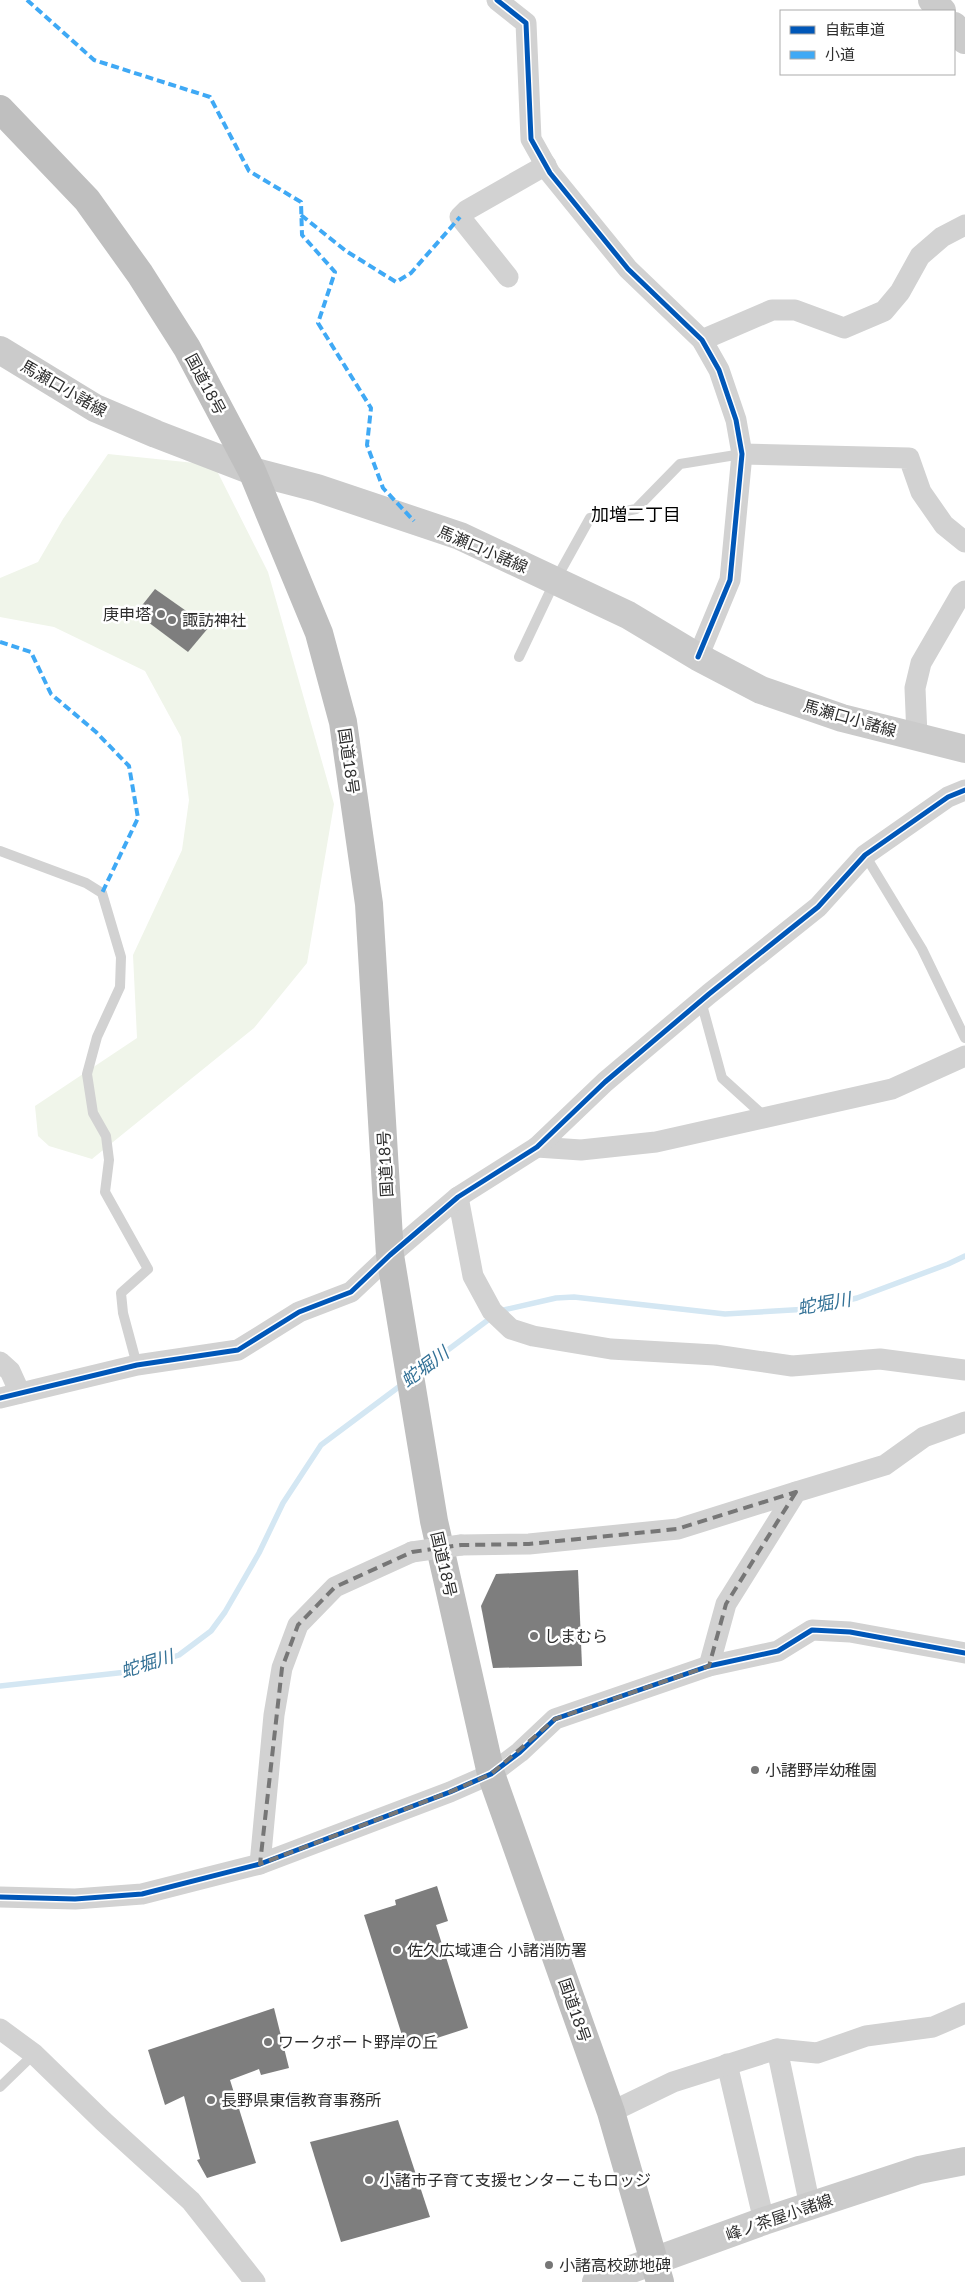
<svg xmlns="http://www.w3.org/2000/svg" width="965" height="2282" viewBox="0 0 965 2282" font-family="Lato,'Noto Sans JP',sans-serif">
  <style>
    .green { fill: #f0f5ea }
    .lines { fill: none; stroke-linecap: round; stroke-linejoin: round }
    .stream { stroke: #d4e7f3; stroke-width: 5.5 }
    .building { fill: #7e7e7e }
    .lane { stroke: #d2d2d2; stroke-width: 10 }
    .street { stroke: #d2d2d2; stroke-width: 21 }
    .secondary { stroke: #cbcbcb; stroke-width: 28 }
    .highway { stroke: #bfbfbf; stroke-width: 28 }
    .street-bridge { stroke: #d2d2d2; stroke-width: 21 }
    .quiet { stroke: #3fa9f5; stroke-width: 4; stroke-dasharray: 8 4; stroke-linecap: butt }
    .cycleway-casing { stroke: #fff; stroke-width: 8 }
    .cycleway { stroke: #0057b8; stroke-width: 5 }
    .marked { fill: none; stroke: #767676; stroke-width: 4; stroke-dasharray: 10 6; stroke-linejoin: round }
    .poi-dot { fill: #767676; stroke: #fff; stroke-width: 2 }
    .labels { text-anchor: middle; stroke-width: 5; stroke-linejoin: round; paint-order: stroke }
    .street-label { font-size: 16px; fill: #2d2d2d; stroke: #fff }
    .poi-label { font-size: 16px; fill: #2d2d2d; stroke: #fff; text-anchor: start }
    .neighbourhood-label { font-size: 18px; fill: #000; stroke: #fff }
    .water-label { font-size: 18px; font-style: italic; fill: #337196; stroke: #fff }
  </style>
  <rect width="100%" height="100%" fill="#fff"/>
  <!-- green -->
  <path class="green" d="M108 454 214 465 268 572 334 804 307 963 254 1028 92 1159 49 1146 38 1136 35 1106 137 1038 133 955 182 850 189 800 181 737 145 671 54 627 0 617V578L38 562 63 519Z"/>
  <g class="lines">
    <!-- stream -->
    <g class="stream">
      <path d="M499 1311 556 1298 574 1297 725 1314 809 1309 857 1298 948 1264 965 1256"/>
      <path d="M417 1373 492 1317"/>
      <path d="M0 1686 127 1672 179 1655 211 1631 225 1612 259 1553 283 1503 321 1445 404 1383"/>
    </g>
  </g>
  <!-- building -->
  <g class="building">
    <path d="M155 589 209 627 188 652 136 613Z"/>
    <path d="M578 1570 582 1666 493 1668 481 1606 496 1574Z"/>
    <path d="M437 1886 448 1921 436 1925 468 2028 406 2048 364 1915 396 1905 395 1900Z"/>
    <path d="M274 2008 289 2068 261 2075 259 2069 230 2080 256 2163 207 2178 197 2160 200 2159 184 2096 165 2105 148 2050Z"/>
    <path d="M398 2120 430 2217 341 2242 310 2142Z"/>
  </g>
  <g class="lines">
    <!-- lane -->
    <g class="lane">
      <path d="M519 657 555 581 590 518 636 509 680 464 742 454"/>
      <path d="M0 851 86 883 102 893 121 957 120 987 97 1037 87 1074 93 1113 106 1136 109 1160 105 1192 148 1269 121 1293 123 1313 137 1365"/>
      <path d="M865 855 922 949 965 1038"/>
      <path d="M701 1001 722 1078 765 1117"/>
      <path d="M0 2087 34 2054"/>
    </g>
    <!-- street -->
    <g class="street">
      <path d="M497 0 526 23 531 139 550 173 628 269 702 340 719 370 736 420 742 454 730 580 698 657"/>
      <path d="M508 277 460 217 467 210 546 165"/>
      <path d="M702 340 772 310H795L844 328 884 311 900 292 920 256 942 237 965 225"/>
      <path d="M742 454 909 458 921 492 944 525 965 542"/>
      <path d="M917 736 915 688 921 663 961 594 965 591"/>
      <path d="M537 1147 581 1150 656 1142 892 1089 965 1056"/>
      <path d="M458 1197 473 1276 492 1311 511 1329 533 1336 611 1349 715 1355 792 1366 880 1359 965 1370"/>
      <path d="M0 1362 10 1371 20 1393"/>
      <path d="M0 1398 137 1365 238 1350 299 1312 351 1292 390 1255 458 1197 537 1147 605 1082 709 994 818 907 865 855 948 797 965 790"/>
      <path d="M461 1545 529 1544 678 1529 796 1492"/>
      <path d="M709 1666 726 1604 796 1492 885 1465 924 1437 965 1422"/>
      <path d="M260 1864 274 1715 282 1668 298 1625 335 1587 412 1552"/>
      <path d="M0 1897 75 1899 142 1894 260 1864 450 1792 491 1774 520 1752 555 1719 709 1666 778 1651 812 1630 850 1632 965 1653"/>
      <path d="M0 2029 34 2054 103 2121 191 2201 255 2282"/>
      <path d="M777 2049 810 2206"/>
      <path d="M727 2064 764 2221"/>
      <path d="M611 2112 673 2082 777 2049 817 2053 866 2036 933 2027 965 2013"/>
    </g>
    <!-- secondary -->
    <g class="secondary">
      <path d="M932 0 942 11"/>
      <path d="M954 26 965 40"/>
      <path d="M0 350 95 408 156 434 252 471 317 488 460 536 628 615 698 657 761 690 842 718 965 749"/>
      <path d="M596 2282 764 2221 919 2170 965 2161"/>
    </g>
    <!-- highway -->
    <path class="highway" d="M0 109 87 200 140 274 187 348 252 471 319 633 343 722 369 904 390 1255 434 1521 491 1774 611 2112 660 2282"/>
    <!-- street-bridge -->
    <path class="street-bridge" d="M412 1552 461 1545"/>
    <!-- quiet -->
    <g class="quiet">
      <path d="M27 0 94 60 210 97 249 171 301 202 302 235 335 272 318 323 371 408 367 445 383 488 414 521"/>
      <path d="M301 215 346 251 396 282 411 273 460 217"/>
      <path d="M0 642 31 652 51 694 96 732 129 766 138 818 102 893"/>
    </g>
    <defs>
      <g id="cycleway">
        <path d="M497 0 526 23 531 139 550 173 628 269 702 340 719 370 736 420 742 454 730 580 698 657"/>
        <path d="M0 1398 137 1365 238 1350 299 1312 351 1292 390 1255 458 1197 537 1147 605 1082 709 994 818 907 865 855 948 797 965 790"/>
        <path d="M0 1897 75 1899 142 1894 260 1864 450 1792 491 1774 520 1752 555 1719 709 1666 778 1651 812 1630 850 1632 965 1653"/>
      </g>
    </defs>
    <!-- cycleway casing -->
    <use href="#cycleway" class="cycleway-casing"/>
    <!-- cycleway -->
    <use href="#cycleway" class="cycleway"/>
  </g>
  <!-- marked area -->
  <path class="marked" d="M796 1492 726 1604 709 1666 555 1719 491 1774 450 1792 260 1864 282 1668 298 1625 335 1587 412 1552 461 1545 529 1544 677 1529Z"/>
  <!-- markers -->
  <g class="poi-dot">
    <circle cx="161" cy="614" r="5"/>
    <circle cx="172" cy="620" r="5"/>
    <circle cx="534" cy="1636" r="5"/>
    <circle cx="755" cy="1770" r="5"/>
    <circle cx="397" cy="1950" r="5"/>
    <circle cx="268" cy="2042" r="5"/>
    <circle cx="211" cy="2100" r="5"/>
    <circle cx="369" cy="2180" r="5"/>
    <circle cx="549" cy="2265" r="5"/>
  </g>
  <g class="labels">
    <!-- street labels -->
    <g class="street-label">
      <text transform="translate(206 384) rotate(62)" y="6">国道18号</text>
      <text transform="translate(64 388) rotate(30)" y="6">馬瀬口小諸線</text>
      <text transform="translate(483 549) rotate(23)" y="6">馬瀬口小諸線</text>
      <text transform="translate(850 718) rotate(16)" y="6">馬瀬口小諸線</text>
      <text transform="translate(349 761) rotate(82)" y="6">国道18号</text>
      <text transform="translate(385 1164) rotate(-93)" y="6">国道18号</text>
      <text transform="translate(444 1564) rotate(77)" y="6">国道18号</text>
      <text transform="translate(575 2010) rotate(71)" y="6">国道18号</text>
      <text transform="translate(779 2217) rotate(-19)" y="6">峰ノ茶屋小諸線</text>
    </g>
    <!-- poi labels -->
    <g class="poi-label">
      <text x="151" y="620" text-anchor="end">庚申塔</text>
      <text x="182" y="626">諏訪神社</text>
      <text x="544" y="1642">しまむら</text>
      <text x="765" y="1776">小諸野岸幼稚園</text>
      <text x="407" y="1956">佐久広域連合 小諸消防署</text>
      <text x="278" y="2048">ワークポート野岸の丘</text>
      <text x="221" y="2106">長野県東信教育事務所</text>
      <text x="379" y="2186">小諸市子育て支援センターこもロッジ</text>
      <text x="559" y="2271">小諸高校跡地碑</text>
    </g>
    <!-- neighbourhood labels -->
    <g class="neighbourhood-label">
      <text x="636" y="521">加増二丁目</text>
    </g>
    <!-- water labels -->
    <g class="water-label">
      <text transform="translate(824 1304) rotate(-10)" y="6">蛇堀川</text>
      <text transform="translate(425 1367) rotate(-37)" y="6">蛇堀川</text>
      <text transform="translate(147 1664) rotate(-17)" y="6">蛇堀川</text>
    </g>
  </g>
  <!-- legend -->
  <rect x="780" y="10" width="175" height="65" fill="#ffffff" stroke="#ababab"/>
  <rect x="790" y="26" width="25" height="8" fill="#0057b8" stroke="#ababab"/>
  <text x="825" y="35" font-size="15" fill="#2d2d2d">自転車道</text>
  <rect x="790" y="51" width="25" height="8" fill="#3fa9f5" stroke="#ababab"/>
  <text x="825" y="60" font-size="15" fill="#2d2d2d">小道</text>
</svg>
